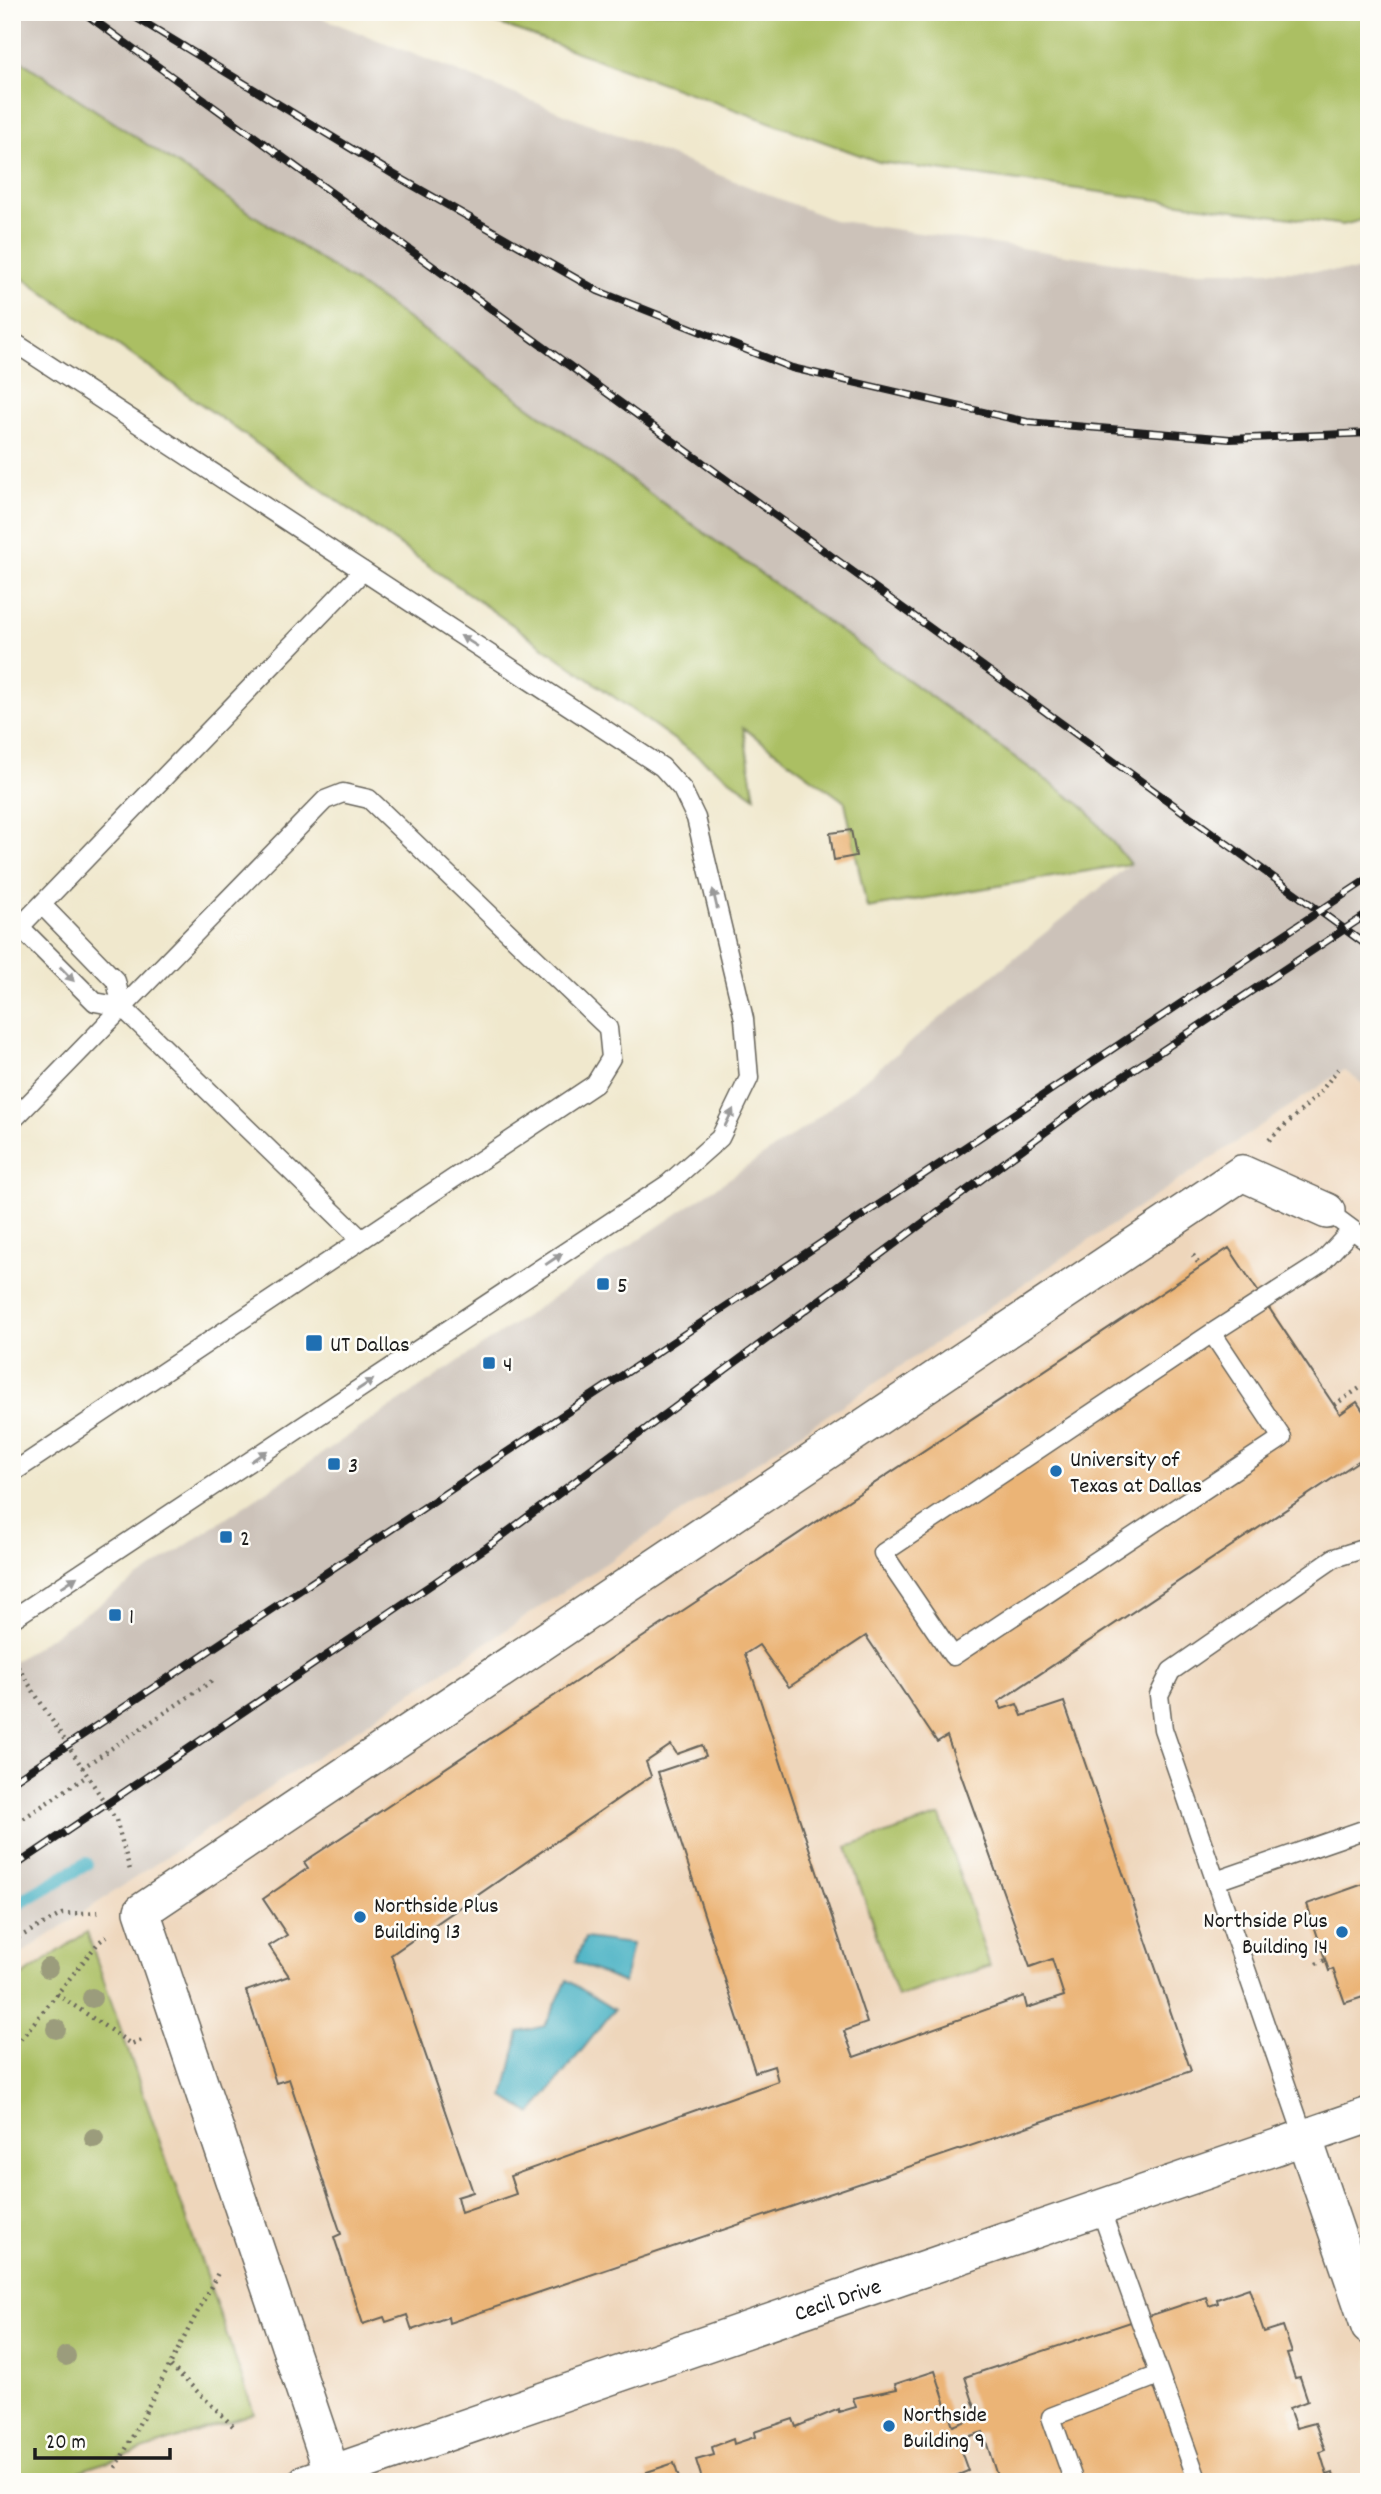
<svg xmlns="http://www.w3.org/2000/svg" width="1381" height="2494" viewBox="0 0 1381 2494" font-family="Dekko,sans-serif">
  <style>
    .built { fill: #eed6bb }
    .industrial { fill: #ccc2b9 }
    .green { fill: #abbf64; stroke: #646e40; stroke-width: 2 }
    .water { fill: #44b0c3; stroke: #306670; stroke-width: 2 }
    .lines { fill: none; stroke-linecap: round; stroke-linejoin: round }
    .stream { stroke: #44b0c3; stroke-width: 14 }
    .building { fill: #ebb476; fill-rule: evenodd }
    .lane-casing { stroke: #66635a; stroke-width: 21 }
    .street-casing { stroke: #66635a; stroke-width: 38 }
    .path { stroke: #66635a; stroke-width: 4.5; stroke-dasharray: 2 5; stroke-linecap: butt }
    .lane { stroke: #fff; stroke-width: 18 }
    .street { stroke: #fff; stroke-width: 35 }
    .rail-casing { stroke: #1c1c1c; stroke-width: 8 }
    .rail { stroke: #fdfcf7; stroke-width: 5; stroke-dasharray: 16; stroke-linecap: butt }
    .tree { fill: #9b9c7c }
    .oneway { fill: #999 }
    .poi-dot { fill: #1f6fb2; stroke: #fdfcf7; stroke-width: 2.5 }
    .labels { text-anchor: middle; stroke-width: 5; stroke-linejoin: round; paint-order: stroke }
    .poi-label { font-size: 23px; fill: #1c1c1c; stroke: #fdfcf7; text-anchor: start }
    .street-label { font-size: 23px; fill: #1c1c1c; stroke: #fdfcf7 }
  </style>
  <rect width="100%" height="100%" fill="#fdfcf7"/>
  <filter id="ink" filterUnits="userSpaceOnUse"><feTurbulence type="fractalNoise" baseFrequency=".0143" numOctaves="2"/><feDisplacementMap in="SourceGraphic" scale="14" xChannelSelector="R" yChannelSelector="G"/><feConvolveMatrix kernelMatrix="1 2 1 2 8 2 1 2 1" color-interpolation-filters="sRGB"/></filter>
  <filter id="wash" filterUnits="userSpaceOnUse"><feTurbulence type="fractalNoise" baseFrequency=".00686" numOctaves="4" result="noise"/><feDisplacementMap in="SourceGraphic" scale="28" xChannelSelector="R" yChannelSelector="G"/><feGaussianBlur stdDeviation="1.57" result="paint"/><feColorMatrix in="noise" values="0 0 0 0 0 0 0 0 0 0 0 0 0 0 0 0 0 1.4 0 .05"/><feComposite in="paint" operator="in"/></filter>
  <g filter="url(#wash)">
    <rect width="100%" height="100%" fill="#f0e8cd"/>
    <!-- built -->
    <path class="built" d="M1344 1070 1369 1089V2482H12V1960Z"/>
    <!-- industrial -->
    <path class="industrial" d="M12 12H307L833 220 1173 271H1369V1089L1344 1070 12 1960V1663L810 1124 1130 864 1085 808 386 303 12 55Z"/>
    <!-- green -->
    <g class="green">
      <path d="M467 12H1369V218L1343 225 879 162Z"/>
      <path d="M12 55 386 303 1085 808 1130 864 867 908 845 802 743 728 755 797 12 270Z"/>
      <path d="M940 1816 990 1966 897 1997 847 1847Z"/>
      <path d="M87 1932 254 2413 46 2482H12V1983Z"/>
    </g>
    <!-- water -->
    <g class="water">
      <path d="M585 1938 632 1944 624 1983 575 1962Z"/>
      <path d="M567 1980 614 2010 531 2114 504 2097 519 2032 545 2026Z"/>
    </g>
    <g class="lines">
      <!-- stream -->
      <path class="stream" d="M12 1907 86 1864"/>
    </g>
    <g id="blocks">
      <!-- building -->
      <g class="building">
        <path d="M851 830 856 856 834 860 830 833Z"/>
        <path d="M1229 1248 1340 1414 1357 1402 1369 1420V1454L998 1702 1002 1709 1017 1704 1022 1716 1064 1702 1191 2071 449 2323 448 2317 412 2330 407 2315 386 2322 384 2317 363 2324 334 2237 341 2234 289 2079 276 2083 246 1991 289 1976 269 1946 287 1935 263 1899 308 1868 304 1862ZM866 1636 937 1742 947 1736 1030 1967 1052 1959 1064 1996 1027 2008 1024 1996 854 2057 844 2031 867 2023 745 1654 759 1645 789 1687ZM671 1745 677 1754 702 1745 706 1756 658 1772 755 2072 774 2066 778 2081 510 2176 516 2194 461 2213 457 2197 473 2192 391 1955 651 1776 646 1762Z"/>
        <path d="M1369 1882V2002L1366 1996 1345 2003 1333 1969 1329 1971 1307 1904Z"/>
        <path d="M1249 2288 1264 2332 1283 2326 1292 2353 1287 2354 1295 2378 1300 2377 1308 2401 1289 2408 1296 2428 1315 2423 1325 2450 1320 2452 1327 2475 1333 2473 1335 2482H999L983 2432 957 2440 968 2471 941 2482H703L696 2460 714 2455 712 2447 733 2439 734 2444 755 2437 754 2432 793 2419 796 2427 839 2409V2412L856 2407 853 2398 897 2389 895 2384 935 2371 953 2426 978 2417 965 2377 1206 2297 1209 2306 1218 2303 1217 2299Z"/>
        <path d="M674 2463 680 2481 690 2478 691 2482H638L649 2478 647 2472Z"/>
      </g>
    </g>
  </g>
  <g filter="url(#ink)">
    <use href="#blocks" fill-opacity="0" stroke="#66635a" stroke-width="2"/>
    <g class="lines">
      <defs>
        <g id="lane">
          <path d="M12 341 662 767 682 789 696 818 744 1019 749 1078 720 1138 668 1184 12 1619"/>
          <path d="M42 905 116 981 122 1007 361 1239"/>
          <path d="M20 927 95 1002 122 1007"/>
          <path d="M12 935 363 571"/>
          <path d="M12 1121 325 800 343 793 369 799 608 1028 611 1058 595 1084 12 1473"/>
          <path d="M1327 1211 1369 1242"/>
          <path d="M1212 1333 883 1553 953 1656 1282 1438 1212 1333 1321 1263 1352 1230"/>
          <path d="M1216 1881 1369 1828"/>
          <path d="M1304 2137 1163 1729 1159 1695 1171 1671 1334 1558 1369 1547"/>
          <path d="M1100 2208 1198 2482"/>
          <path d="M1074 2482 1051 2417 1159 2375"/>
        </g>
        <g id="street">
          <path d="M1304 2137 1369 2327"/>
          <path d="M332 2473 142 1911 1242 1173 1327 1211"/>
          <path id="s1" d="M306 2482 1369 2115"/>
        </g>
      </defs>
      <!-- lane casing -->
      <use href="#lane" class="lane-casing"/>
      <!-- street casing -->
      <use href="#street" class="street-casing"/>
      <!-- path -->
      <g class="path">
        <path d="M1269 1140 1317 1096 1338 1069"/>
        <path d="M1193 1255 1200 1266"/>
        <path d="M1334 1405 1369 1382"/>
        <path d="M14 1661 116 1820 130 1870"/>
        <path d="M82 1768 215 1679"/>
        <path d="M12 1826 87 1776"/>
        <path d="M12 1941 62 1914 103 1912"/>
        <path d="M1316 1964 1325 1960"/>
        <path d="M57 1994 131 2044 142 2040"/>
        <path d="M12 2050 99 1942 107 1936"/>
        <path d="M171 2366 235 2428"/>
        <path d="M116 2468 219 2271"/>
      </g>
      <!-- lane -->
      <use href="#lane" class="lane"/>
      <!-- street -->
      <use href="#street" class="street"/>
      <defs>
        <g id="rail">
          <path d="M83 12 1369 947"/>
          <path d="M127 12 393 174 598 291 792 368 1027 422 1230 439 1369 433"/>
          <path d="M12 1782 1369 878"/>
          <path d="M12 1868 487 1547 1095 1095 1369 913"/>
        </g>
      </defs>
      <!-- rail casing -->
      <use href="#rail" class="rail-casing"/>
      <!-- rail -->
      <use href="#rail" class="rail"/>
    </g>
    <!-- trees -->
    <g class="tree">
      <circle cx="48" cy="1968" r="10"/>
      <circle cx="92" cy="1998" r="10"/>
      <circle cx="56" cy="2029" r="10"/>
      <circle cx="94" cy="2138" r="10"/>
      <circle cx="66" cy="2356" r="10"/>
    </g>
    <!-- one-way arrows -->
    <defs><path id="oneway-solid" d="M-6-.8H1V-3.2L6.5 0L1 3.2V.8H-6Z" transform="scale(1.75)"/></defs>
    <g class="oneway">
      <use href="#oneway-solid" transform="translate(469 641) rotate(-148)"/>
      <use href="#oneway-solid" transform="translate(715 899) rotate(-103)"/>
      <use href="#oneway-solid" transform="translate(67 974) rotate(46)"/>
      <use href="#oneway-solid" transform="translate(729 1118) rotate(-64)"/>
      <use href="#oneway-solid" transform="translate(554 1259) rotate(-34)"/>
      <use href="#oneway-solid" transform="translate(365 1385) rotate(-33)"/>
      <use href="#oneway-solid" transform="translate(259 1456) rotate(-34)"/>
      <use href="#oneway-solid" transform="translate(69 1582) rotate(-34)"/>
    </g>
  </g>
  <!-- markers -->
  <g class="poi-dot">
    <rect x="596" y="1277" width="14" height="14" rx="3.5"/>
    <rect x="305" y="1334" width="18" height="18" rx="3.5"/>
    <rect x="482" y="1356" width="14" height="14" rx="3.5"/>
    <rect x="327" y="1457" width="14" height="14" rx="3.5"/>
    <circle cx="1056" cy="1471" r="7"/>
    <rect x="219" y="1530" width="14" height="14" rx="3.5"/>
    <rect x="108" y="1608" width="14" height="14" rx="3.5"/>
    <circle cx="360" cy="1917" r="7"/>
    <circle cx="1342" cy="1932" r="7"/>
    <circle cx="889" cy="2426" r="7"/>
  </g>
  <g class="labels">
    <!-- poi labels -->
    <g class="poi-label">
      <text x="617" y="1292">5</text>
      <text x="330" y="1351">UT Dallas</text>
      <text x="503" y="1371">4</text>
      <text x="1070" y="1466">University of<tspan x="1070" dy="26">Texas at Dallas</tspan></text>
      <text x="348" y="1472">3</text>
      <text x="240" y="1545">2</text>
      <text x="129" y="1623">1</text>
      <text x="374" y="1912">Northside Plus<tspan x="374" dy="26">Building 13</tspan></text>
      <text x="1328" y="1927" text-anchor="end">Northside Plus<tspan x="1328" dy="26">Building 14</tspan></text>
      <text x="903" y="2421">Northside<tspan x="903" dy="26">Building 9</tspan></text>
    </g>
    <!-- street labels -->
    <g class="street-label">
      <text dy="8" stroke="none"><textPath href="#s1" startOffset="562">Cecil Drive</textPath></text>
    </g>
  </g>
  <!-- margin -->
  <rect width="1381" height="2494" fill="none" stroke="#fdfcf7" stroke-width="42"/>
  <!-- scale -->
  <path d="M35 2448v10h135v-10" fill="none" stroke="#1c1c1c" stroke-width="3.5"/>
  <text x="46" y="2448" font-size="21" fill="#1c1c1c" stroke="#fdfcf7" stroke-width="5" paint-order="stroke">20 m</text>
</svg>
